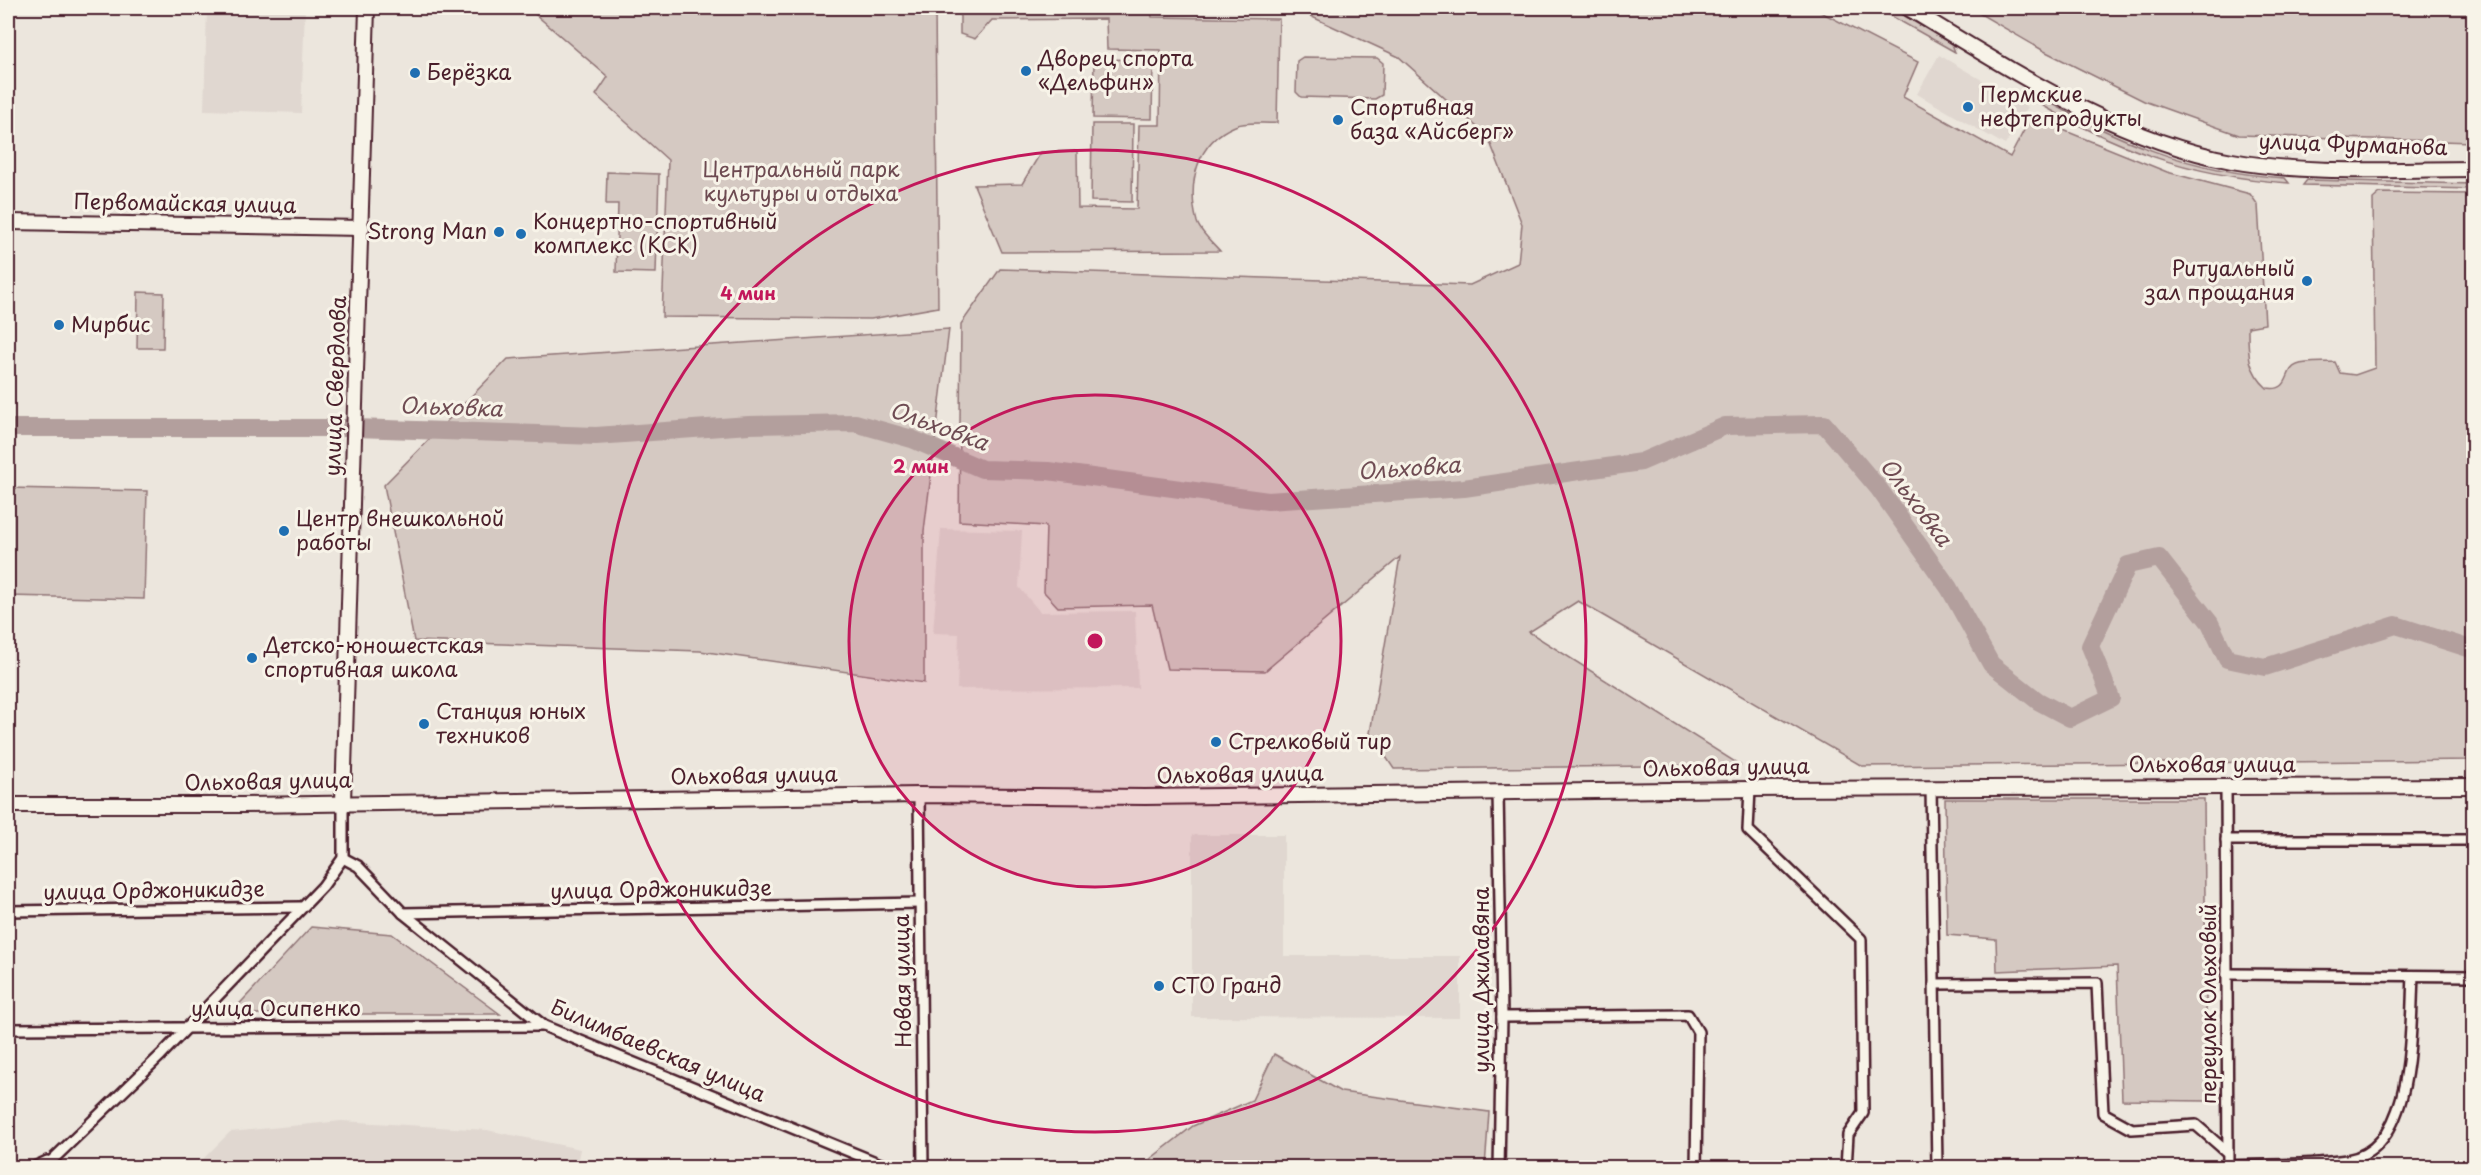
<svg xmlns="http://www.w3.org/2000/svg" width="2481" height="1175" viewBox="0 0 2481 1175" font-family="'Playpen Sans',sans-serif">
  <style>
    .built { fill: #e0d7d0 }
    .green { fill: #d5c9c2; stroke: #907476; stroke-width: 1.5 }
    .lines { fill: none; stroke-linecap: round; stroke-linejoin: round }
    .river { stroke: #b39f9d; stroke-width: 18 }
    .minor-casing { stroke: #4a1f2b; stroke-width: 14 }
    .secondary-casing { stroke: #4a1f2b; stroke-width: 18 }
    .minor { stroke: #f7f3e8; stroke-width: 9 }
    .secondary { stroke: #f7f3e8; stroke-width: 14 }
    .ring { fill: none; stroke: #c2185b; stroke-width: 3 }
    .poi-dot { fill: #1f6fb2; stroke: #f7f3e8; stroke-width: 2 }
    .labels { text-anchor: middle; stroke-width: 6; stroke-linejoin: round; paint-order: stroke }
    .poi-label { font-size: 21px; fill: #4a1f2b; stroke: #f7f3e8; text-anchor: start }
    .street-label { font-size: 21px; fill: #4a1f2b; stroke: #f7f3e8 }
    .park-label { font-size: 21px; fill: #6d4a51; stroke: #f7f3e8 }
    .water-label { font-size: 22px; font-style: italic; fill: #6f4c53; stroke: #f7f3e8 }
    .centre { fill: #c2185b; stroke: #f7f3e8; stroke-width: 3 }
    .ring-label { font-size: 18px; text-anchor: middle; font-weight: bold; fill: #c2185b; stroke: #f7f3e8; stroke-width: 6; stroke-linejoin: round; paint-order: stroke }
  </style>
  <rect width="100%" height="100%" fill="#ece6dd"/>
  <filter id="ink" filterUnits="userSpaceOnUse"><feTurbulence type="fractalNoise" baseFrequency=".0167" numOctaves="2"/><feDisplacementMap in="SourceGraphic" scale="12" xChannelSelector="R" yChannelSelector="G"/><feConvolveMatrix kernelMatrix="1 2 1 2 8 2 1 2 1" color-interpolation-filters="sRGB"/></filter>
  <g filter="url(#ink)">
    <!-- built -->
    <g class="built">
      <path d="M207 8H305L301 113 204 110Z"/>
      <path d="M1939 55 2028 107 2005 145 1917 94Z"/>
      <path d="M941 529 1022 531 1019 587 1040 612 1135 611 1138 688 957 689 959 634 933 633Z"/>
      <path d="M1192 835H1284V956H1460V1018L1192 1017Z"/>
      <path d="M342 1121 487 1130 580 1149 576 1168 195 1167 230 1132Z"/>
    </g>
    <!-- green -->
    <g class="green">
      <path d="M528 8H935L938 307 871 319 662 317 668 160 596 95 608 77Z"/>
      <path d="M960 8H1151L1152 17 1279 19 1277 123C1264 124 1246 121 1235 126 1196 142 1187 184 1197 222 1200 232 1213 243 1220 251L1002 252 974 185 1022 184 1041 152 1077 151 1078 208 1137 209 1139 125H1160L1161 50 1107 49 1106 19 992 20 975 39 960 34Z"/>
      <path d="M1310 8H1813L1918 62 1903 97 2010 157 2031 117 2167 172 2250 194 2258 205 2265 324 2248 327C2248 352 2247 370 2267 388 2292 392 2283 370 2297 365 2307 361 2324 363 2335 362L2340 373 2355 375 2375 368 2373 199 2380 193 2473 194V760L1862 766 1578 601 1529 632 1740 765 1394 769 1370 733 1400 557 1265 671 1167 669 1152 605 1058 607 1044 592 1046 526 959 521 961 324 1000 269 1470 285 1518 263 1522 224 1488 137 1399 57 1310 16Z"/>
      <path d="M1877 8H1891L1952 44 1955 52Z"/>
      <path d="M1970 8H2473V142L2239 135 2144 101 2044 51Z"/>
      <path d="M1303 57 1377 58 1383 63 1382 95 1375 99 1301 97 1296 92 1297 61Z"/>
      <path d="M1094 59 1153 60 1152 119 1093 118Z"/>
      <path d="M2027 94H2035C2116 141 2190 172 2285 178L2289 183C2187 176 2114 148 2026 96Z"/>
      <path d="M1092 124H1133L1132 202 1091 201Z"/>
      <path d="M607 172 659 174 656 273 616 272 618 204H606Z"/>
      <path d="M2307 180 2473 184V189L2303 185Z"/>
      <path d="M138 292 164 293 163 348H137Z"/>
      <path d="M949 329 924 531V683L700 651 414 641 384 485 508 359Z"/>
      <path d="M8 488 147 491 144 599 8 596Z"/>
      <path d="M1945 799H2204L2207 1101 2122 1100 2117 966 1997 971 1996 939 1947 935Z"/>
      <path d="M311 927 392 934 500 1014H230Z"/>
      <path d="M1274 1054 1341 1092 1489 1112 1485 1167H1140L1193 1126 1252 1100Z"/>
    </g>
    <g class="lines">
      <!-- river -->
      <path class="river" d="M8 428H355L596 436 749 425 855 423 912 439 982 469 1048 471 1268 501 1464 488 1641 462 1725 426 1824 424 1879 489 1949 588 1991 664 2038 701 2070 718 2111 698 2090 646 2128 565 2159 558 2210 623 2227 659 2265 667 2396 625 2474 650"/>
      <defs>
        <g id="minor">
          <path d="M2226 786 2228 1168"/>
          <path d="M1931 787 1937 1168"/>
          <path d="M1750 789 1748 830 1861 939 1863 1113 1848 1135 1846 1168"/>
          <path d="M1498 792 1502 1017 1499 1168"/>
          <path d="M919 795 923 1168"/>
          <path d="M2226 840H2474"/>
          <path d="M343 858 358 866 403 913 544 1026 890 1168"/>
          <path d="M8 911 300 907"/>
          <path d="M403 913 920 903"/>
          <path d="M2227 974 2474 976"/>
          <path d="M1934 984 2097 983 2103 1113 2132 1129 2196 1125 2227 1152"/>
          <path d="M1502 1017 1688 1015 1698 1032 1696 1168"/>
          <path d="M8 1029 544 1026"/>
          <path d="M2228 1166C2267 1164 2309 1166 2347 1160 2416 1149 2410 1028 2413 976"/>
          <path d="M32 1168 47 1161"/>
          <path d="M44 1168 161 1055 323 886 343 858V802"/>
        </g>
        <g id="secondary">
          <path d="M1908 8C2008 68 2116 140 2232 161 2310 175 2394 169 2474 169"/>
          <path d="M8 222 362 228"/>
          <path d="M343 802 367 8"/>
          <path d="M8 805H242L919 795 1145 797 1750 789 2474 786"/>
        </g>
      </defs>
      <!-- minor casing -->
      <use href="#minor" class="minor-casing"/>
      <!-- secondary casing -->
      <use href="#secondary" class="secondary-casing"/>
      <!-- minor -->
      <use href="#minor" class="minor"/>
      <!-- secondary -->
      <use href="#secondary" class="secondary"/>
    </g>
  </g>
  <!-- distance rings -->
  <circle cx="1095" cy="641" r="246" fill="#c2185b" fill-opacity=".12"/>
  <g class="ring">
    <circle cx="1095" cy="641" r="246"/>
    <circle cx="1095" cy="641" r="491"/>
  </g>
  <!-- markers -->
  <g class="poi-dot">
    <circle cx="1026" cy="71" r="6"/>
    <circle cx="415" cy="73" r="6"/>
    <circle cx="1968" cy="107" r="6"/>
    <circle cx="1338" cy="120" r="6"/>
    <circle cx="499" cy="232" r="6"/>
    <circle cx="521" cy="234" r="6"/>
    <circle cx="2307" cy="281" r="6"/>
    <circle cx="59" cy="325" r="6"/>
    <circle cx="284" cy="531" r="6"/>
    <circle cx="252" cy="658" r="6"/>
    <circle cx="424" cy="724" r="6"/>
    <circle cx="1216" cy="742" r="6"/>
    <circle cx="1159" cy="986" r="6"/>
  </g>
  <g class="labels">
    <!-- poi labels -->
    <g class="poi-label">
      <text x="1038" y="66">Дворец спорта<tspan x="1038" dy="24">«Дельфин»</tspan></text>
      <text x="427" y="80">Берёзка</text>
      <text x="1980" y="102">Пермские<tspan x="1980" dy="24">нефтепродукты</tspan></text>
      <text x="1350" y="115">Спортивная<tspan x="1350" dy="24">база «Айсберг»</tspan></text>
      <text x="533" y="229">Концертно-спортивный<tspan x="533" dy="24">комплекс (КСК)</tspan></text>
      <text x="487" y="239" text-anchor="end">Strong Man</text>
      <text x="2295" y="276" text-anchor="end">Ритуальный<tspan x="2295" dy="24">зал прощания</tspan></text>
      <text x="71" y="332">Мирбис</text>
      <text x="296" y="526">Центр внешкольной<tspan x="296" dy="24">работы</tspan></text>
      <text x="264" y="653">Детско-юношестская<tspan x="264" dy="24">спортивная школа</tspan></text>
      <text x="436" y="719">Станция юных<tspan x="436" dy="24">техников</tspan></text>
      <text x="1228" y="749">Стрелковый тир</text>
      <text x="1171" y="993">СТО Гранд</text>
    </g>
    <!-- street labels -->
    <g class="street-label">
      <text transform="translate(2353 145) rotate(2)" y="7">улица Фурманова</text>
      <text transform="translate(185 204) rotate(1)" y="7">Первомайская улица</text>
      <text transform="translate(336 386) rotate(-88)" y="7">улица Свердлова</text>
      <text x="2212" y="772">Ольховая улица</text>
      <text transform="translate(1726 768) rotate(-1)" y="7">Ольховая улица</text>
      <text transform="translate(1240 775) rotate(-1)" y="7">Ольховая улица</text>
      <text transform="translate(754 776) rotate(-1)" y="7">Ольховая улица</text>
      <text transform="translate(268 782) rotate(-1)" y="7">Ольховая улица</text>
      <text transform="translate(661 890) rotate(-1)" y="7">улица Орджоникидзе</text>
      <text transform="translate(154 891) rotate(-1)" y="7">улица Орджоникидзе</text>
      <text transform="translate(1482 980) rotate(-90)" y="7">улица Джилавяна</text>
      <text transform="translate(903 981) rotate(-91)" y="7">Новая улица</text>
      <text transform="translate(2209 1004) rotate(-90)" y="7">переулок Ольховый</text>
      <text x="276" y="1016">улица Осипенко</text>
      <text transform="translate(658 1051) rotate(23)" y="7">Билимбаевская улица</text>
    </g>
    <!-- park labels -->
    <g class="park-label">
      <text x="801" y="177">Центральный парк<tspan x="801" dy="24">культуры и отдыха</tspan></text>
    </g>
    <!-- water labels -->
    <g class="water-label">
      <text transform="translate(451 407) rotate(2)" y="8">Ольховка</text>
      <text transform="translate(939 426) rotate(20)" y="8">Ольховка</text>
      <text transform="translate(1409 468) rotate(-4)" y="8">Ольховка</text>
      <text transform="translate(1916 502) rotate(53)" y="8">Ольховка</text>
    </g>
  </g>
  <circle cx="1095" cy="641" r="9" class="centre"/>
  <g class="ring-label">
    <text x="748" y="300">4 мин</text>
    <text x="921" y="473">2 мин</text>
  </g>
  <!-- margin -->
  <rect width="2481" height="1175" fill="none" stroke="#f7f3e8" stroke-width="30"/>
  <rect x="15" y="15" width="2451" height="1145" fill="none" stroke="#4a1f2b" stroke-width="2" filter="url(#ink)"/>
</svg>
